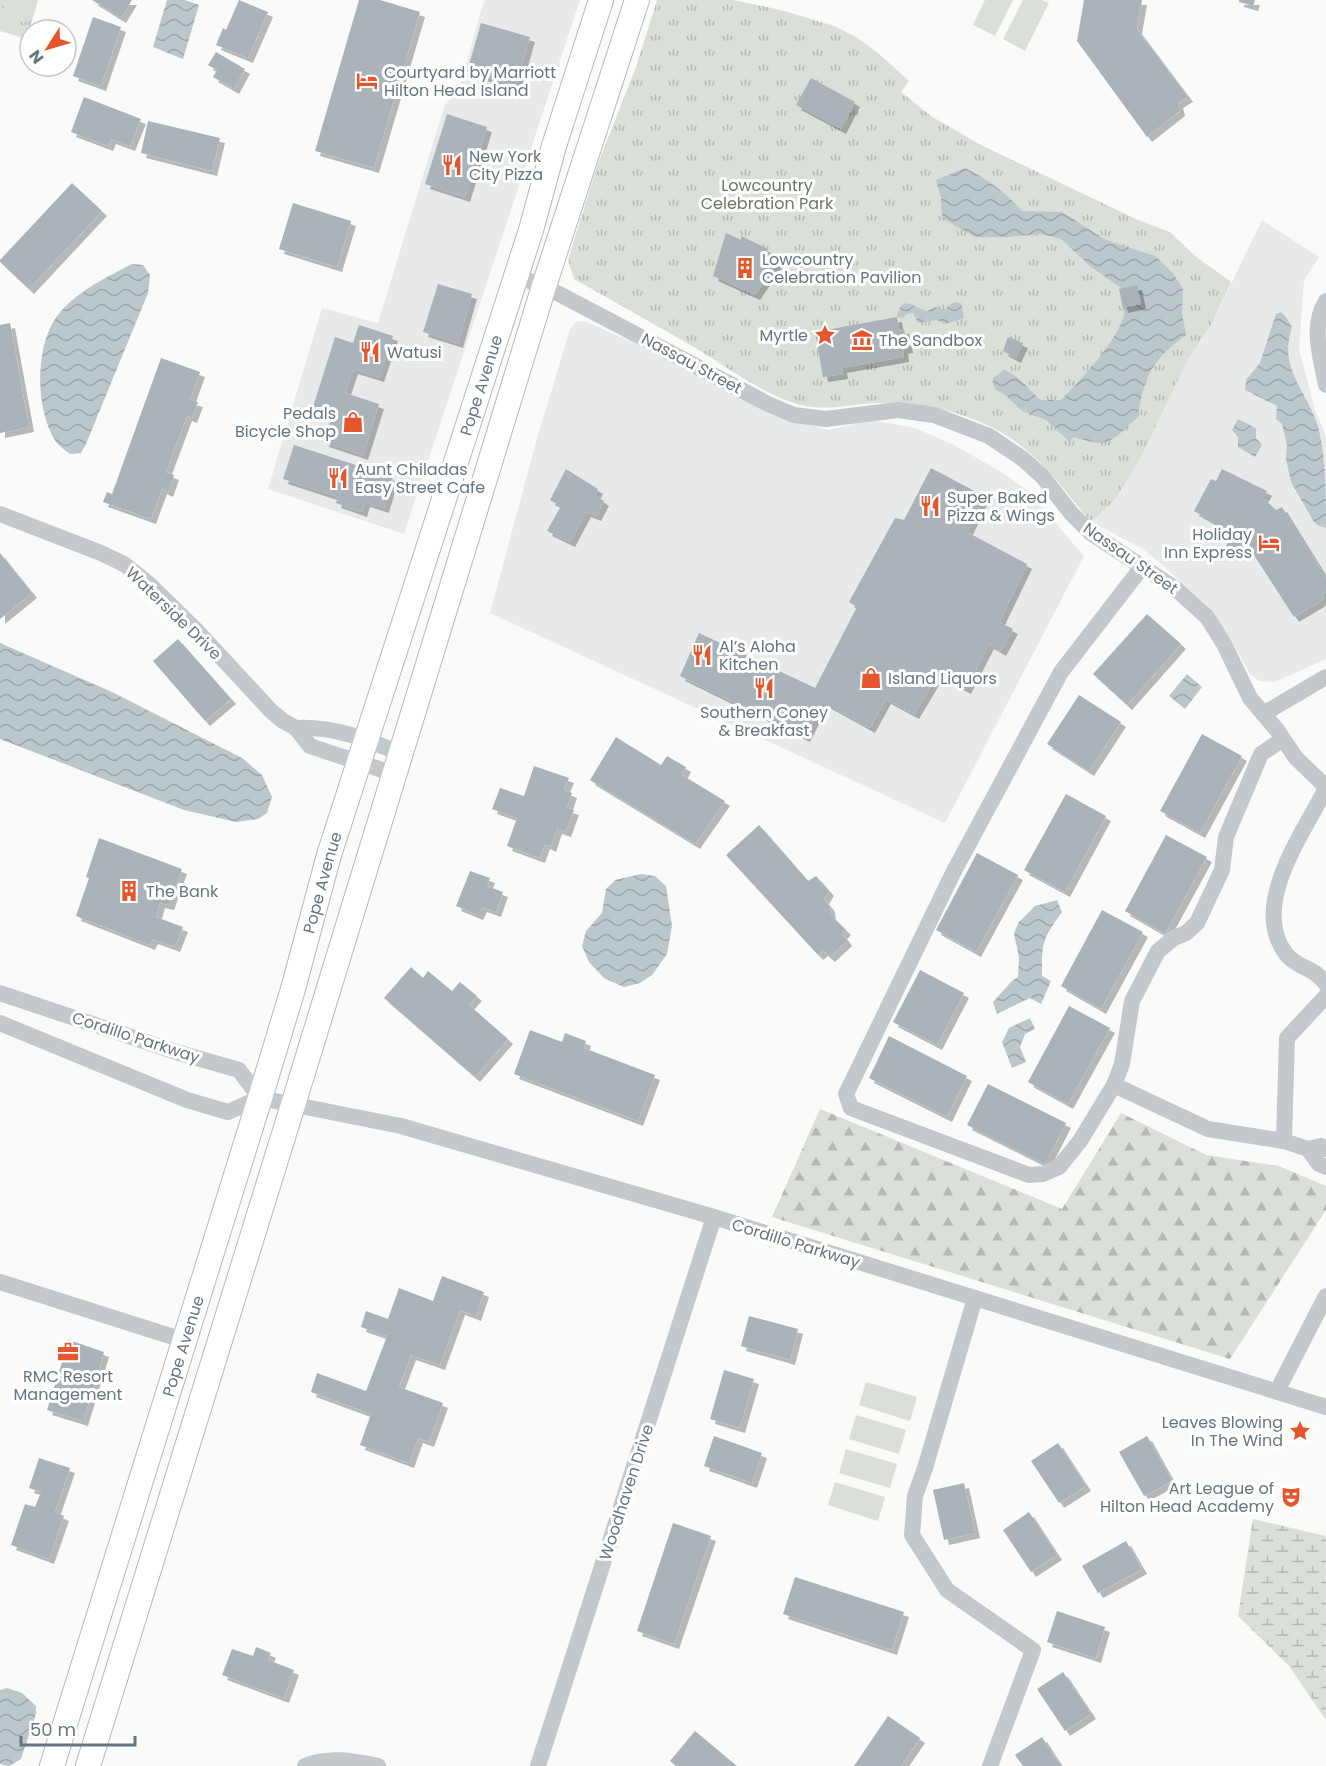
<svg xmlns="http://www.w3.org/2000/svg" width="1326" height="1766" viewBox="0 0 1326 1766" font-family="Poppins,sans-serif">
  <style>
    .built { fill: #e8e9e9 }
    .grass { fill: url(#grass-tufts) }
    .forest { fill: url(#forest-firs) }
    .wetland { fill: url(#wetland-marsh) }
    .garden { fill: #dadfd7 }
    .water { fill: url(#water-waves) }
    .building { fill: #aab3b9; filter: url(#shadow) }
    .lines { fill: none; stroke-linecap: round; stroke-linejoin: round }
    .secondary-casing { stroke: #b3babf; stroke-width: 26 }
    .minor { stroke: #c3c8cc; stroke-width: 16 }
    .secondary { stroke: #fff; stroke-width: 24 }
    .labels { text-anchor: middle; stroke-width: 6; stroke-linejoin: round; paint-order: stroke }
    .poi-label { font-size: 16px; fill: #657683; stroke: #fff; text-anchor: start }
    .park-label { font-size: 16px; fill: #687a64; stroke: #fff }
    .street-label { font-size: 16px; fill: #657683; stroke: #fff }
  </style>
  <defs>
    <pattern id="grass-tufts" width="24" height="20" patternUnits="userSpaceOnUse" patternTransform="scale(1.5)"><rect width="24" height="20" fill="#dadfd7"/><path d="M3 7l-1-3M5 7V3M7 7l1-3M15 17l-1-3M17 17v-4M19 17l1-3" fill="none" stroke="#b4b9b4"/></pattern>
    <pattern id="forest-firs" width="22" height="20" patternUnits="userSpaceOnUse" patternTransform="scale(1.5)"><rect width="22" height="20" fill="#dadfd7"/><path d="M5 1l3.5 6h-7zM16 11l3.5 6h-7z" fill="#b4b9b4"/></pattern>
    <pattern id="wetland-marsh" width="20" height="14" patternUnits="userSpaceOnUse" patternTransform="scale(1.5)"><rect width="20" height="14" fill="#dadfd7"/><path d="M1 5h8M5 5V1M11 12h8M15 12V8" fill="none" stroke="#b4b9b4"/></pattern>
    <pattern id="water-waves" width="16" height="10" patternUnits="userSpaceOnUse" patternTransform="scale(1.5)"><rect width="16" height="10" fill="#bbc7cb"/><path d="M0 5q4-4 8 0t8 0" fill="none" stroke="#9ca6aa"/></pattern>
    <filter id="shadow"><feDropShadow dx="5" dy="5" stdDeviation="0" flood-color="#0004"/></filter>
  </defs>
  <rect width="100%" height="100%" fill="#fafaf8"/>
  <!-- built -->
  <g class="built">
    <path d="M485 0H580L404 534 268 489 322 308 378 323 444 107 461 84 481 10Z"/>
    <path d="M1262 220 1319 257 1304 281 1299 349 1315 410 1326 436V659L1275 682 1259 681 1250 674 1230 638 1204 603 1162 565 1143 549 1091 522 1114 501 1187 361 1212 323Z"/>
    <path d="M577 321 587 322 666 357 794 421 829 430 872 420 915 428 952 444 1000 471 1028 491 1084 556 945 823 490 613 536 442 570 329Z"/>
  </g>
  <!-- grass -->
  <g class="grass">
    <path d="M0 0H38L27 39 0 31Z"/>
    <path d="M657 0H733L781 10 834 26 856 37 878 53 909 81 901 92 931 116 979 144 1138 220 1170 232 1195 256 1231 282 1212 323 1187 361 1141 457 1114 501 1091 522C1072 499 1053 474 1031 454 990 417 932 402 878 403 845 404 822 414 788 401 755 388 727 367 697 349 656 325 615 302 574 279L568 260 597 166 636 67Z"/>
  </g>
  <!-- forest -->
  <path class="forest" d="M820 1109 1062 1209 1121 1113 1206 1155 1279 1166 1326 1186V1210L1230 1359 772 1217Z"/>
  <!-- wetland -->
  <path class="wetland" d="M1253 1519 1326 1536V1720L1289 1666 1238 1616Z"/>
  <!-- garden -->
  <g class="garden">
    <path d="M6 0H33L25 23 1 15Z"/>
    <path d="M985 0H1013L995 36 973 25Z"/>
    <path d="M1023 0H1042L1049 3 1025 51 1003 39Z"/>
    <path d="M866 1382 917 1397 910 1421 859 1405Z"/>
    <path d="M856 1415 906 1430 899 1454 849 1439Z"/>
    <path d="M846 1449 897 1464 890 1488 839 1473Z"/>
    <path d="M835 1482 885 1497 878 1521 828 1505Z"/>
  </g>
  <!-- water -->
  <g class="water">
    <path d="M167 0H185L199 5 183 59 153 47Z"/>
    <path d="M965 168C986 178 1007 193 1022 211L1062 212 1106 240 1155 256 1172 272 1183 289 1182 314 1186 335C1153 359 1143 377 1138 417 1111 440 1112 450 1074 437L1069 441 1046 420 1022 411 1005 395 995 389 993 378 1004 370C1021 376 1028 390 1041 400H1061C1080 381 1125 334 1125 307 1125 301 1122 294 1121 288L1090 266 1061 239 1041 234 1007 237H975L942 218 941 198 936 180Z"/>
    <path d="M132 264 143 265 150 275 148 293 86 444 81 453 70 454C65 450 59 446 56 442 34 408 34 339 62 310 81 289 107 277 132 264Z"/>
    <path d="M955 302 961 303 964 318 945 324 937 320 918 323 913 313 906 314 903 318 897 317C902 293 912 307 927 311L936 307C950 313 945 306 955 302Z"/>
    <path d="M1281 312 1286 317 1292 327C1278 369 1306 389 1318 426 1326 458 1326 494 1326 528L1319 526 1314 522 1291 482 1286 459 1287 445 1282 424 1276 419 1277 406 1245 390 1246 380 1260 363 1276 314Z"/>
    <path d="M1238 419 1256 428V438L1262 445 1255 457 1238 447V437L1232 430Z"/>
    <path d="M0 643 112 692 242 758 262 775 272 797 267 813 258 819 236 822 184 810 0 739Z"/>
    <path d="M1187 674 1202 687 1185 709 1169 696Z"/>
    <path d="M641 874 655 876 666 886 672 926 667 954 652 975 640 983 624 987 604 978 589 962 582 946 586 931 602 913 606 889 615 880Z"/>
    <path d="M1057 900 1062 912C1042 940 1042 941 1042 976L1051 981 1041 1004 1030 998 997 1014 993 1002 1012 981 1018 977 1019 957 1014 934 1018 923 1035 906Z"/>
    <path d="M1030 1018 1035 1029 1025 1034 1020 1047 1026 1062 1012 1068 1002 1042 1009 1028Z"/>
    <path d="M7 1688 22 1693 36 1706V1714L21 1759 9 1766 0 1764V1690Z"/>
  </g>
  <!-- building -->
  <g class="building">
    <path d="M92 0H132L121 18Z"/>
    <path d="M239 0 268 12 248 58 216 45 223 28 226 30Z"/>
    <path d="M359 0H380L420 12 374 168 315 151Z"/>
    <path d="M1084 0H1142L1137 29 1188 97 1178 103 1180 111 1147 137 1077 41Z"/>
    <path d="M1239 0H1255L1253 6 1239 2Z"/>
    <path d="M93 17 121 27 101 86 73 76Z"/>
    <path d="M481 23 530 37 516 86 467 72Z"/>
    <path d="M216 52 245 69 234 89 213 77 217 70 208 65Z"/>
    <path d="M811 78 855 102 841 129 796 105Z"/>
    <path d="M84 97 141 119 130 146 111 139 108 146 71 132Z"/>
    <path d="M447 114 487 127 465 197 425 184Z"/>
    <path d="M148 121 220 138 212 171 141 153Z"/>
    <path d="M72 183 102 211 29 289 0 262V260Z"/>
    <path d="M293 203 351 221 337 267 279 249Z"/>
    <path d="M726 233 741 240V236L768 249 766 252 779 260 755 295 713 276Z"/>
    <path d="M438 284 472 294 458 343 423 332Z"/>
    <path d="M1137 285 1141 304 1123 308 1119 289Z"/>
    <path d="M897 317 899 330 904 329 908 348 903 349 904 357 842 368 843 374 823 377 815 332Z"/>
    <path d="M10 323 29 427 0 433V325Z"/>
    <path d="M359 325 393 336 379 377 353 369 345 393 379 404 363 455 324 442 332 416 312 410 335 337 353 343Z"/>
    <path d="M1008 337 1023 343 1016 358 1003 351Z"/>
    <path d="M161 358 200 372 190 400 198 402 192 418 187 416 166 472 174 475 168 492 162 489 151 519 103 502 107 492 112 494Z"/>
    <path d="M294 445 393 477 384 508 365 502 362 512 336 503 338 497 283 479Z"/>
    <path d="M931 468 984 496 967 532 1027 564 999 622 1013 629 1001 651 989 644 966 689 938 674 914 714 886 699 870 728 823 702 805 737 680 676 699 633 815 688 857 607 849 602 895 518 904 520Z"/>
    <path d="M566 469 598 489 595 495 604 501 596 516 586 512 570 542 547 531 561 506 550 500Z"/>
    <path d="M1222 469 1267 491 1263 498 1276 510 1282 507 1326 578V592L1321 594 1324 599 1294 617 1245 541 1233 554 1225 547 1236 534 1194 511 1211 479 1216 481Z"/>
    <path d="M0 553 32 593 0 619Z"/>
    <path d="M1147 614 1181 644 1127 705 1093 674Z"/>
    <path d="M178 639 231 699 205 721 153 661Z"/>
    <path d="M1079 695 1121 722 1089 771 1047 744Z"/>
    <path d="M1202 734 1242 756 1200 833 1160 811Z"/>
    <path d="M616 737 661 765 667 756 686 767 682 775 725 801 695 844 590 780Z"/>
    <path d="M534 766 569 778 564 790 572 793 567 808 574 810 566 832 557 829 551 847 545 844 540 858 507 846 517 818 492 809 500 788 524 796Z"/>
    <path d="M1066 794 1106 816 1065 892 1024 870Z"/>
    <path d="M759 825 808 881 816 876 829 891 824 899 830 907 831 915 846 930 842 934 847 941 830 957 823 951 818 955 726 855Z"/>
    <path d="M1166 835 1207 857 1165 934 1125 911Z"/>
    <path d="M99 838 182 869 169 905 160 903 156 917 183 927 175 947 153 939 150 945 76 916 89 878 86 877Z"/>
    <path d="M977 853 1018 875 976 952 936 930Z"/>
    <path d="M470 871 490 878 487 886 503 892 496 912 482 907 478 915 456 906Z"/>
    <path d="M1102 910 1143 932 1101 1009 1061 986Z"/>
    <path d="M411 967 423 978 428 971 452 991 460 982 477 996 469 1005 508 1039 475 1077 384 998Z"/>
    <path d="M920 970 964 993 937 1045 893 1022Z"/>
    <path d="M1069 1006 1110 1028 1068 1104 1028 1082Z"/>
    <path d="M530 1030 562 1042 565 1033 586 1041 584 1048 655 1075 638 1121 514 1074Z"/>
    <path d="M889 1036 967 1076 947 1117 869 1078Z"/>
    <path d="M988 1084 1066 1123 1045 1164 967 1125Z"/>
    <path d="M442 1276 484 1292 476 1316 460 1310 440 1365 411 1355 399 1387 443 1403 429 1442 418 1438 409 1463 360 1445 371 1414 311 1392 317 1373 366 1391 387 1336 361 1327 366 1311 388 1319 399 1288 433 1301Z"/>
    <path d="M749 1316 798 1329 790 1360 741 1346Z"/>
    <path d="M69 1340 104 1352 83 1421 47 1410Z"/>
    <path d="M724 1370 754 1379 740 1428 710 1419Z"/>
    <path d="M714 1436 762 1453 752 1483 704 1466Z"/>
    <path d="M1147 1436 1172 1481 1144 1496 1119 1452Z"/>
    <path d="M1058 1443 1086 1486 1059 1503 1031 1461Z"/>
    <path d="M39 1458 70 1468 55 1512 64 1516 49 1559 11 1545 25 1504 35 1507 41 1492 29 1488Z"/>
    <path d="M964 1483 975 1533 944 1540 933 1490Z"/>
    <path d="M1029 1512 1057 1555 1031 1572 1003 1530Z"/>
    <path d="M673 1523 711 1536 674 1644 637 1631Z"/>
    <path d="M1126 1541 1142 1569 1098 1593 1082 1566Z"/>
    <path d="M795 1577 904 1612 892 1650 783 1614Z"/>
    <path d="M1057 1611 1105 1627 1096 1658 1047 1642Z"/>
    <path d="M256 1647 271 1653 268 1660 294 1670 284 1698 222 1675 232 1649 253 1656Z"/>
    <path d="M1063 1672 1091 1714 1065 1731 1037 1689Z"/>
    <path d="M888 1716 920 1738 901 1766H854Z"/>
    <path d="M695 1731 737 1766H676L670 1761Z"/>
    <path d="M1042 1737 1061 1766H1023L1015 1755Z"/>
  </g>
  <g class="lines">
    <defs>
      <g id="secondary">
        <path id="s1" d="M52 1766 260 1098 293 989 329 855 531 230 554 146 601 0"/>
        <path d="M88 1766 293 1105 544 286 637 0"/>
      </g>
    </defs>
    <!-- secondary casing -->
    <use href="#secondary" class="secondary-casing"/>
    <!-- minor -->
    <g class="minor">
      <path d="M515 276 544 286 768 404 794 415 826 419 898 410 934 415 989 436 1023 459 1042 476 1071 513 1091 533 1176 589 1207 617 1224 644 1250 698 1277 730 1296 758 1326 787"/>
      <path d="M1326 301C1310 326 1321 358 1326 385"/>
      <path d="M0 514 101 553 124 564 149 584 196 630 271 711 283 721 296 728"/>
      <path d="M1142 567 1061 672 953 873 846 1094 851 1108 1029 1175 1043 1174 1059 1167 1080 1141 1114 1085 1122 1064 1132 1001 1158 951 1174 938 1186 933 1197 923 1222 870 1226 837 1261 754 1283 739"/>
      <path d="M1263 714 1326 677"/>
      <path d="M394 774 310 746 296 728C333 726 366 739 400 753"/>
      <path d="M1326 788C1304 833 1249 905 1286 954 1298 969 1313 966 1326 984"/>
      <path d="M0 993 176 1052 239 1070 260 1098"/>
      <path d="M0 1023 187 1100 228 1112 260 1098 401 1126 714 1217 1326 1407"/>
      <path d="M1114 1085 1208 1129 1284 1141"/>
      <path d="M1308 1149 1284 1141 1287 1038 1326 996"/>
      <path d="M1326 1149 1321 1146 1308 1149 1319 1164 1326 1167"/>
      <path d="M0 1282 186 1341"/>
      <path d="M975 1298 925 1468 915 1496 912 1535 947 1590 1033 1650 990 1766"/>
      <path d="M1277 1391 1326 1296"/>
      <path d="M305 1766C329 1756 353 1761 378 1766"/>
      <path d="M538 1766 714 1217"/>
    </g>
    <!-- secondary -->
    <use href="#secondary" class="secondary"/>
  </g>
  <!-- icons -->
  <defs>
    <symbol id="hotel-bare" viewBox="-9 -9 18 18"><path d="M-6-4.5h1.5V1H6V5H4.5V3h-9V5H-6ZM-4 0a1.8 1.8 0 1 1 3.6 0ZM.5 0V-2.5h3Q6-2.5 6 0Z" fill="#e4572e" stroke="#fff" stroke-width="2.5" paint-order="stroke"/></symbol>
    <symbol id="restaurant-bare" viewBox="-9 -9 18 18"><path d="M-5-6h1v4h1v-4h1v4h1v-4h1v5L-1.5 .5V6h-2V.5L-5-1ZM5-6V6H3V1.5H1.5Q1.5-4 5-6Z" fill="#e4572e" stroke="#fff" stroke-width="2.5" paint-order="stroke"/></symbol>
    <symbol id="building-bare" viewBox="-9 -9 18 18"><path d="M-4-6H4V6H1V3H-1V6H-4ZM-2.5-4.3h1.7v1.8h-1.7ZM.8-4.3h1.7v1.8H.8ZM-2.5-1h1.7V.8h-1.7ZM.8-1h1.7V.8H.8Z" fill="#e4572e" stroke="#fff" stroke-width="2.5" paint-order="stroke"/></symbol>
    <symbol id="sight-bare" viewBox="-9 -9 18 18"><path d="M0-6L1.8-2.2L6-1.7L2.9 1.2L3.7 5.4L0 3.3L-3.7 5.4L-2.9 1.2L-6-1.7L-1.8-2.2Z" fill="#e4572e" stroke="#fff" stroke-width="2.5" paint-order="stroke"/></symbol>
    <symbol id="museum-bare" viewBox="-9 -9 18 18"><path d="M0-6L6-3V-2H-6V-3ZM-5-1h2V3h-2ZM-1-1h2V3h-2ZM3-1h2V3H3ZM-6 4H6V6H-6Z" fill="#e4572e" stroke="#fff" stroke-width="2.5" paint-order="stroke"/></symbol>
    <symbol id="shop-bare" viewBox="-9 -9 18 18"><path d="M-5-2.5h2.3a2.7 3.5 0 0 1 5.4 0H5L5.5 6h-11ZM-1.5-2.5h3a1.5 2.3 0 0 0-3 0Z" fill="#e4572e" stroke="#fff" stroke-width="2.5" paint-order="stroke"/></symbol>
    <symbol id="office-bare" viewBox="-9 -9 18 18"><path d="M-6-3h4V-5.5h4V-3h4V5H-6ZM-1-4.5V-3h2v-1.5ZM-6 0V1H6V0Z" fill="#e4572e" stroke="#fff" stroke-width="2.5" paint-order="stroke"/></symbol>
    <symbol id="theatre-bare" viewBox="-9 -9 18 18"><path d="M-5-5.5Q0-4 5-5.5V0Q5 5 0 6Q-5 5-5 0ZM-3.3-2.5H-1v1.5H-3.3ZM1-2.5H3.3v1.5H1ZM-2.8 1Q0 5.5 2.8 1Z" fill="#e4572e" stroke="#fff" stroke-width="2.5" paint-order="stroke"/></symbol>
  </defs>
  <g fill-rule="evenodd">
    <use href="#hotel-bare" x="352" y="66" width="30" height="30"/>
    <use href="#restaurant-bare" x="437" y="150" width="30" height="30"/>
    <use href="#building-bare" x="730" y="253" width="30" height="30"/>
    <use href="#sight-bare" x="810" y="320" width="30" height="30"/>
    <use href="#museum-bare" x="847" y="325" width="30" height="30"/>
    <use href="#restaurant-bare" x="355" y="337" width="30" height="30"/>
    <use href="#shop-bare" x="338" y="407" width="30" height="30"/>
    <use href="#restaurant-bare" x="323" y="463" width="30" height="30"/>
    <use href="#restaurant-bare" x="915" y="491" width="30" height="30"/>
    <use href="#hotel-bare" x="1254" y="528" width="30" height="30"/>
    <use href="#restaurant-bare" x="687" y="640" width="30" height="30"/>
    <use href="#shop-bare" x="856" y="663" width="30" height="30"/>
    <use href="#restaurant-bare" x="749" y="673" width="30" height="30"/>
    <use href="#building-bare" x="114" y="876" width="30" height="30"/>
    <use href="#office-bare" x="53" y="1337" width="30" height="30"/>
    <use href="#sight-bare" x="1285" y="1416" width="30" height="30"/>
    <use href="#theatre-bare" x="1276" y="1482" width="30" height="30"/>
  </g>
  <g class="labels">
    <!-- poi labels -->
    <g class="poi-label">
      <text x="384" y="78">Courtyard by Marriott<tspan x="384" dy="18">Hilton Head Island</tspan></text>
      <text x="469" y="162">New York<tspan x="469" dy="18">City Pizza</tspan></text>
      <text x="762" y="265">Lowcountry<tspan x="762" dy="18">Celebration Pavilion</tspan></text>
      <text x="808" y="341" text-anchor="end">Myrtle</text>
      <text x="879" y="346">The Sandbox</text>
      <text x="387" y="358">Watusi</text>
      <text x="336" y="419" text-anchor="end">Pedals<tspan x="336" dy="18">Bicycle Shop</tspan></text>
      <text x="355" y="475">Aunt Chiladas<tspan x="355" dy="18">Easy Street Cafe</tspan></text>
      <text x="947" y="503">Super Baked<tspan x="947" dy="18">Pizza &amp; Wings</tspan></text>
      <text x="1252" y="540" text-anchor="end">Holiday<tspan x="1252" dy="18">Inn Express</tspan></text>
      <text x="719" y="652">Al’s Aloha<tspan x="719" dy="18">Kitchen</tspan></text>
      <text x="888" y="684">Island Liquors</text>
      <text x="764" y="718" text-anchor="middle">Southern Coney<tspan x="764" dy="18">&amp; Breakfast</tspan></text>
      <text x="146" y="897">The Bank</text>
      <text x="68" y="1382" text-anchor="middle">RMC Resort<tspan x="68" dy="18">Management</tspan></text>
      <text x="1283" y="1428" text-anchor="end">Leaves Blowing<tspan x="1283" dy="18">In The Wind</tspan></text>
      <text x="1274" y="1494" text-anchor="end">Art League of<tspan x="1274" dy="18">Hilton Head Academy</tspan></text>
    </g>
    <!-- park labels -->
    <g class="park-label">
      <text x="767" y="191">Lowcountry<tspan x="767" dy="18">Celebration Park</tspan></text>
    </g>
    <!-- street labels -->
    <g class="street-label">
      <text transform="translate(692 363) rotate(28)" y="6">Nassau Street</text>
      <text dy="6" stroke="none"><textPath href="#s1" startOffset="1446">Pope Avenue</textPath></text>
      <text transform="translate(1131 558) rotate(35)" y="6">Nassau Street</text>
      <text transform="translate(174 613) rotate(44)" y="6">Waterside Drive</text>
      <text dy="6" stroke="none"><textPath href="#s1" startOffset="924">Pope Avenue</textPath></text>
      <text transform="translate(136 1037) rotate(18)" y="6">Cordillo Parkway</text>
      <text transform="translate(796 1243) rotate(17)" y="6">Cordillo Parkway</text>
      <text dy="6" stroke="none"><textPath href="#s1" startOffset="440">Pope Avenue</textPath></text>
      <text transform="translate(626 1492) rotate(-72)" y="6">Woodhaven Drive</text>
    </g>
  </g>
  <!-- north arrow -->
  <g transform="translate(48 48) rotate(233)"><circle r="28" fill="#ffffff" stroke="#c1c8cd" stroke-width="1.5"/>
  <path d="M0-4.5L10 22L0 15L-10 22Z" fill="#e4572e"/>
  <text y="-9" font-size="16" font-weight="bold" text-anchor="middle" fill="#657683">N</text>
  </g>
  <!-- scale -->
  <path d="M21 1736v9h114v-9" fill="none" stroke="#657683" stroke-width="3"/>
  <text x="30" y="1736" font-size="18" fill="#657683" stroke="#ffffff" stroke-width="4.5" paint-order="stroke">50 m</text>
</svg>
